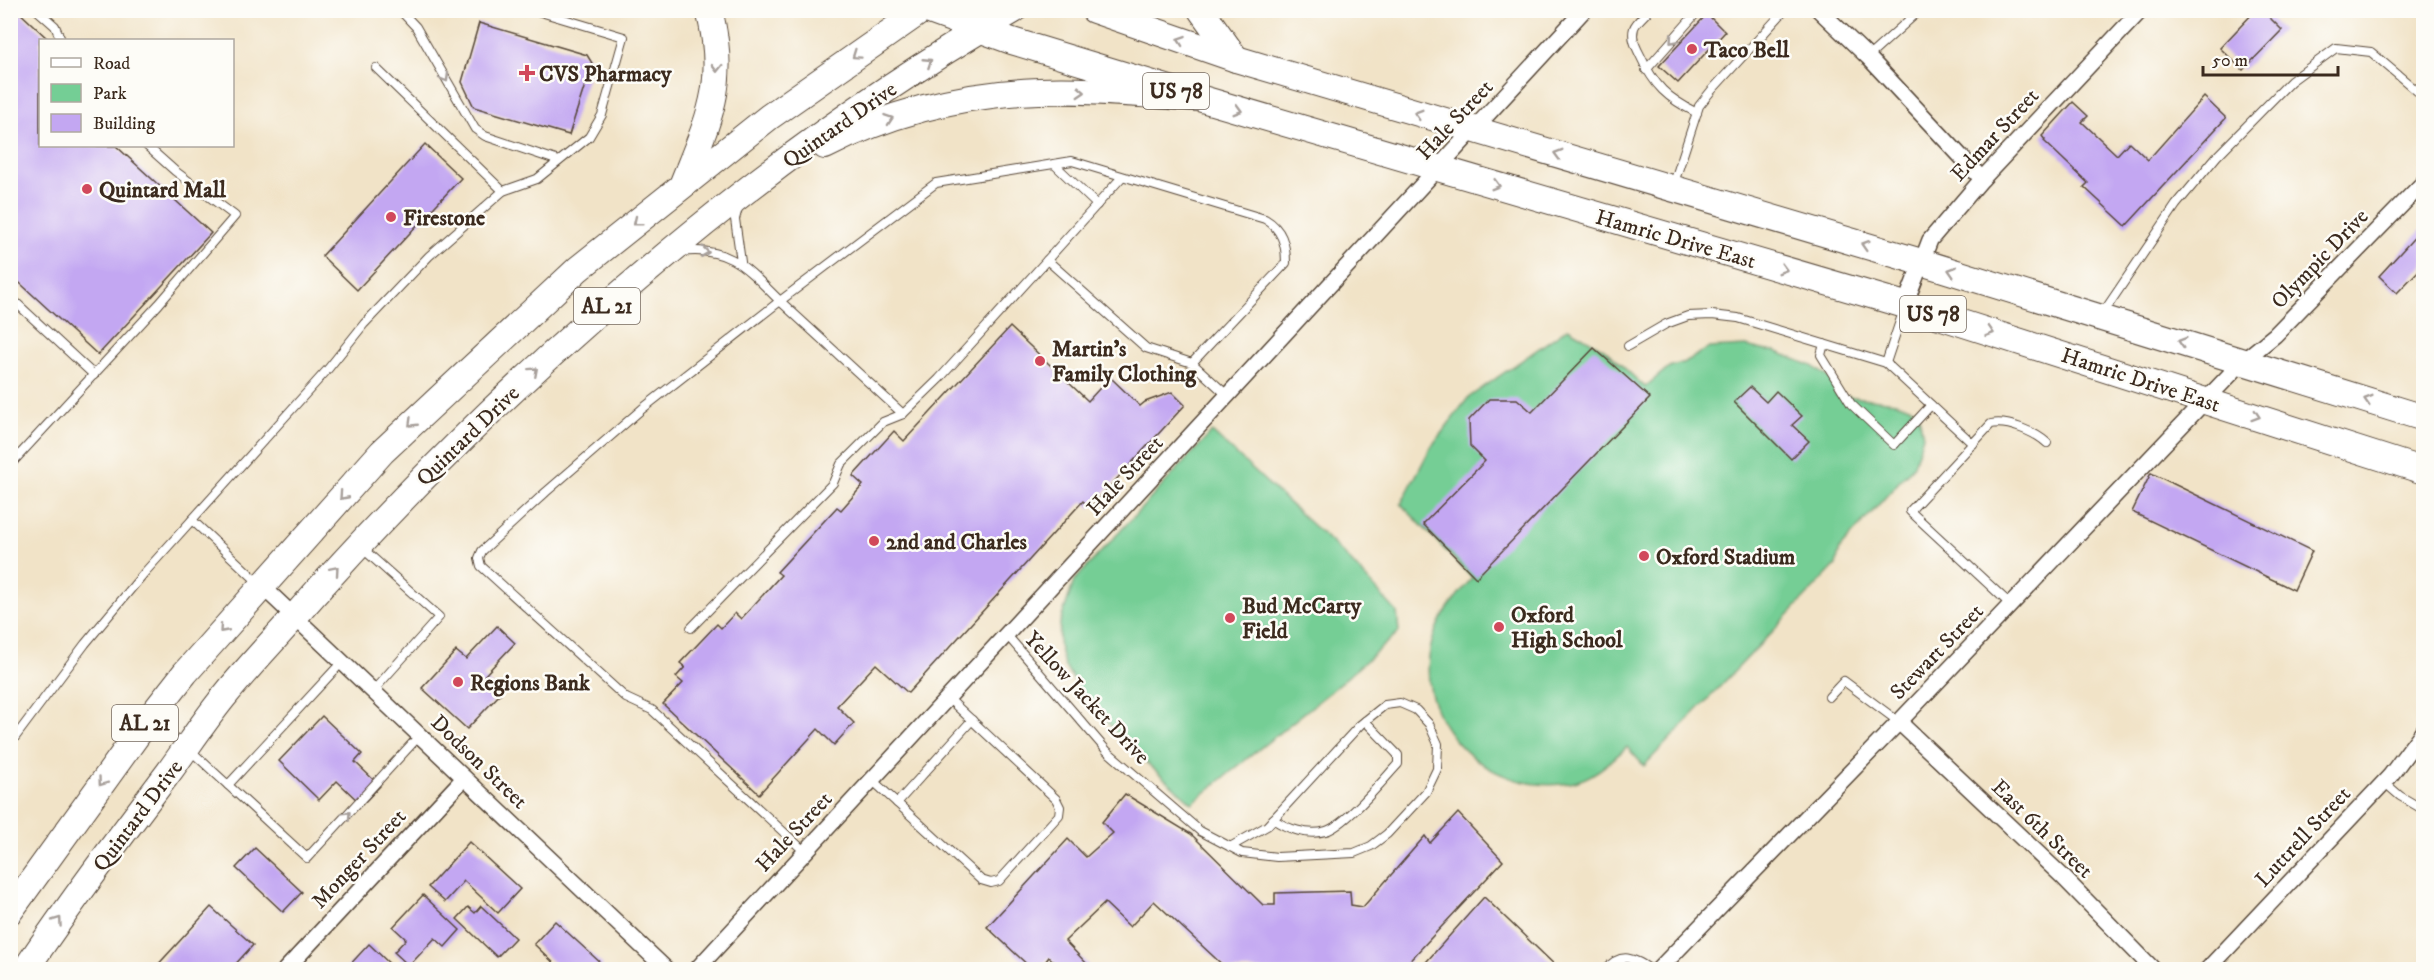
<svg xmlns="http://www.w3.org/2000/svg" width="2434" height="980" viewBox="0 0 2434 980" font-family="'IM FELL DW Pica',serif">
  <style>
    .green { fill: #74ce95; stroke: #587c5a; stroke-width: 1.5 }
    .building { fill: #c3a7f2 }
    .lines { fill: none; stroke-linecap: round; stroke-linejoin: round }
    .service-casing { stroke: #564637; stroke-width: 10 }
    .minor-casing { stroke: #564637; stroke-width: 18 }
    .primary-casing { stroke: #564637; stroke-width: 28 }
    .trunk-casing { stroke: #564637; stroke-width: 28 }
    .service { stroke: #fff; stroke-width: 8 }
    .minor { stroke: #fff; stroke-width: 15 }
    .primary { stroke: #fff; stroke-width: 26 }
    .trunk { stroke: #fff; stroke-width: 26 }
    .oneway { stroke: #a79f9a }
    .poi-dot { fill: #d1495b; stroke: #fdfcf7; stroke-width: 2 }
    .labels { text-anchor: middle; stroke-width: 5; stroke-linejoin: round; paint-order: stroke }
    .shield { fill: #fdfcf7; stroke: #75695f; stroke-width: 1.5 }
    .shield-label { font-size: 21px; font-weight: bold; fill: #3b2a1e }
    .poi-label { font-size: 22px; font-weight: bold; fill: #3b2a1e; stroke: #fdfcf7; text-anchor: start }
    .street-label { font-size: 22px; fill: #3b2a1e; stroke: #fdfcf7 }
  </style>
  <rect width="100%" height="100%" fill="#fdfcf7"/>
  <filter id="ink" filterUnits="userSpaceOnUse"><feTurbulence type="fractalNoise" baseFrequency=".0167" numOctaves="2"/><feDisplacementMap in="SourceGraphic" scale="12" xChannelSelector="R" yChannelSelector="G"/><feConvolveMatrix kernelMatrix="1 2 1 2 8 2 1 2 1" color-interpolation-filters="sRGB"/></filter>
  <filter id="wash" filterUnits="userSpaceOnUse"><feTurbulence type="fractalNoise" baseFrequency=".008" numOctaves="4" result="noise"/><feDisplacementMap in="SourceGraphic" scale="24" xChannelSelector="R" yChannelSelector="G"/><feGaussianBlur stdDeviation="1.35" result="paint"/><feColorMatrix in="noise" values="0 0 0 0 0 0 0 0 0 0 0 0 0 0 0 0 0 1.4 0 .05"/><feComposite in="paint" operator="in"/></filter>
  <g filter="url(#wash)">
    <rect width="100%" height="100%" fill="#f1e3c7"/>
    <!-- green -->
    <g class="green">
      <path d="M1568 328 1604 349 1645 387 1669 367 1685 362 1709 348 1746 346 1767 351H1775L1812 366 1831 379 1836 395 1896 402 1918 410 1923 436 1914 465 1840 548 1836 565 1644 766 1627 747C1611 761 1593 779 1570 783 1486 798 1402 715 1436 630 1443 611 1459 594 1472 578L1401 504 1431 447 1468 398Z"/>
      <path d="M1212 432 1344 554 1397 612 1399 632 1330 692 1192 803 1131 749 1082 693 1064 665 1059 645 1060 623 1074 581Z"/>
    </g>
    <g id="blocks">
      <!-- building -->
      <g class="building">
        <path d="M10 10H17L49 40H40V146H116L211 233 98 355 10 274Z"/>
        <path d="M1873 10H1889L1888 15 1873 12Z"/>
        <path d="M2256 10H2262L2282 30 2243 70 2220 48Z"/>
        <path d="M1707 14 1725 32 1678 83 1659 66Z"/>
        <path d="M479 23 587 55 592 63 569 135 474 107 462 82Z"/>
        <path d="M2204 97 2226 118 2126 226 2084 187 2088 183 2044 141 2045 140 2042 136 2073 102 2088 116 2082 122 2117 155 2129 142 2148 160Z"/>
        <path d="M425 144 461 178 357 290 322 256Z"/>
        <path d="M2422 229 2424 265 2397 293 2379 276Z"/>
        <path d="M1010 327 1088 401 1110 377 1140 406 1145 402 1172 392 1185 405 1090 508 1083 501 908 693 876 664 837 706 854 723 834 745 818 729 759 794 663 704 683 683 676 677 685 667 680 663 717 624 721 628 735 613 741 619 781 575 777 572 837 507 841 510 863 485 853 476 894 431 904 441Z"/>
        <path d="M1594 348 1650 398 1476 578 1423 524 1485 461 1470 446 1469 420 1489 399H1517L1532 412Z"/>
        <path d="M1750 387 1766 402 1776 391 1802 416 1792 425 1809 441 1791 459 1734 402Z"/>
        <path d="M2151 473 2312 551 2294 590 2132 512Z"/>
        <path d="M497 626 515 643 483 677 501 693 467 729 422 688 456 651 466 659Z"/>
        <path d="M322 716 362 754 355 762 380 786 362 805 337 781 319 800 279 761Z"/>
        <path d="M1125 794 1191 834 1263 905H1275V893L1350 891 1351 905 1363 907 1425 836 1430 843 1458 813 1503 861 1401 970H1228L1154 901 1130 927 1105 903 1065 941 1090 967 1088 970H1062L1049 957 1039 970H1033L987 927 1068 839 1086 857 1113 833 1102 822Z"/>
        <path d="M469 842 520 889 498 913 464 881 445 902 428 887Z"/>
        <path d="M255 848 302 892 283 912 236 868Z"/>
        <path d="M423 895 460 930 445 947 435 938 409 966 394 952 406 939 393 927Z"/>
        <path d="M1484 897 1560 970H1419Z"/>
        <path d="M481 906 515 938 497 957 457 919 468 907 475 913Z"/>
        <path d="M211 907 253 945 232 968 233 970H153Z"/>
        <path d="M555 921 603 965 599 970H561L534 944Z"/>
        <path d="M369 944 396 970H345Z"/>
      </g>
    </g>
  </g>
  <g filter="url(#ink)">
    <use href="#blocks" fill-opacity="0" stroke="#564637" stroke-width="1.5"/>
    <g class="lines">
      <defs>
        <g id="service">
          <path d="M37 10 55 26 61 40"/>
          <path d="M400 10 416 27 475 129 485 136 559 161"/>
          <path d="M1649 10C1644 16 1636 22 1634 28 1631 38 1636 47 1640 55 1654 86 1667 98 1697 113"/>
          <path d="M1868 57 1920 10"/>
          <path d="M376 68 503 191"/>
          <path d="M1646 70 1699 10"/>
          <path d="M1054 164 1097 205"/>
          <path d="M1673 186 1699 106 1711 91 1785 10"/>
          <path d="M739 205 735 219 741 262"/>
          <path d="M681 252C731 246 747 269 780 301L936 183 1072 161 1265 219C1282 229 1286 244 1286 263L1192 363 1146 348 1047 260 939 379 903 414 883 422 841 464 833 483 691 628"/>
          <path d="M1047 260 1122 177"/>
          <path d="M10 297 94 375"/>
          <path d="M2103 313 2176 205 2217 156 2291 81 2336 48 2371 52 2424 97"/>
          <path d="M1824 344 1821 355 1851 404 1894 445 1931 405"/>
          <path d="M1628 346 1666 324 1688 316 1712 315 1738 318 1886 363 1973 444"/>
          <path d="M1192 363 1228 396"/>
          <path d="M1886 363 1904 309"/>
          <path d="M10 465 159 304 235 216 175 171 147 146"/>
          <path d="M192 520 259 583"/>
          <path d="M362 548 439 617 373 691"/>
          <path d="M2011 605 1910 511 1991 424C2007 420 2035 432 2047 443"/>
          <path d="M1006 634 1107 751 1200 831 1242 853 1277 857 1354 853 1371 846 1387 834 1426 792 1437 769 1438 744 1429 724 1416 710 1400 703 1385 705 1360 725 1267 826 1230 847"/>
          <path d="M1829 697 1844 681 1899 722"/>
          <path d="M10 744 85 644 145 572 328 369 364 324 429 256 503 191 537 179 589 137 602 115 624 37 534 10"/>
          <path d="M190 750 307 858 420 735"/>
          <path d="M871 779 981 880 991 883 999 881 1059 815 1060 807 1056 799 948 698"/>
          <path d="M2384 782 2400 796 2424 810"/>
          <path d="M228 785 342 662"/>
          <path d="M897 803 972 720"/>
          <path d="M1273 819C1287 829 1308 836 1326 831 1346 825 1383 780 1398 764V755L1365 721"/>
          <path d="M804 851 652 710 626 698 481 566 479 558 482 551 546 492 642 409 780 301 903 414"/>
          <path d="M1605 970C1622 951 1633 958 1651 970"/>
        </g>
        <g id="minor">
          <path d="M1819 10 1868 57 1982 179"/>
          <path d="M1905 305 1930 240 1982 179 2141 10"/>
          <path d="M262 586 667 970"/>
          <path d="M1899 722 2062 876 2154 970"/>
          <path d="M285 970 464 778"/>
          <path d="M696 970 1584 10"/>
          <path d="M1658 970 1899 722 2243 361 2275 335 2424 182"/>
          <path d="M2207 970 2390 776 2424 730"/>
        </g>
        <g id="primary">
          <path d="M927 10 1012 41 1199 98 1905 305 2424 471"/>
          <path d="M1094 10 1236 59 1921 262 2424 418"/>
        </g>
        <g id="trunk">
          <path d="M1201 10 1236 59"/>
          <path d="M825 146C891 112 964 94 1039 91 1092 89 1146 95 1199 98"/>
          <path d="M683 183C709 118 728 83 709 10"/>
          <path d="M10 911 145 724 185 673 382 452 578 269 769 117 922 10"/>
          <path d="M25 970C71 902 120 837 169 772 188 746 206 718 227 693 249 666 273 641 296 615 358 544 422 478 489 413 649 261 822 120 1014 10"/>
        </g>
      </defs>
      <!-- service casing -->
      <use href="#service" class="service-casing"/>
      <!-- minor casing -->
      <use href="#minor" class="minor-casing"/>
      <!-- primary casing -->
      <use href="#primary" class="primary-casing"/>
      <!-- trunk casing -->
      <use href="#trunk" class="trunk-casing"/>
      <!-- service -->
      <use href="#service" class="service"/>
      <!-- minor -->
      <use href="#minor" class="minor"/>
      <!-- primary -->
      <use href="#primary" class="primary"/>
      <!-- trunk -->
      <use href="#trunk" class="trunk"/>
    </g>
    <!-- one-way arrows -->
    <defs><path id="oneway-chevron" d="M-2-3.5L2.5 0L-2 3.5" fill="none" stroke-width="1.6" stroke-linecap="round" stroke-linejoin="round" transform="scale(1.5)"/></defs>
    <g class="oneway">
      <use href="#oneway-chevron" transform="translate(1181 40) rotate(-161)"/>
      <use href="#oneway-chevron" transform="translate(1673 40) rotate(132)"/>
      <use href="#oneway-chevron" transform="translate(856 55) rotate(145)"/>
      <use href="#oneway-chevron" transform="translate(928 62) rotate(-33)"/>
      <use href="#oneway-chevron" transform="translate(717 68) rotate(91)"/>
      <use href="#oneway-chevron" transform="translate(445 78) rotate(60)"/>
      <use href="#oneway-chevron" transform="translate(1081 92) rotate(3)"/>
      <use href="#oneway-chevron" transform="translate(1238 110) rotate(16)"/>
      <use href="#oneway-chevron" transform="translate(1418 114) rotate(-163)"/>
      <use href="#oneway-chevron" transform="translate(889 119) rotate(-19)"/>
      <use href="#oneway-chevron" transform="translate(1558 154) rotate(-164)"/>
      <use href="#oneway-chevron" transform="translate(1496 185) rotate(16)"/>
      <use href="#oneway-chevron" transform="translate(637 222) rotate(141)"/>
      <use href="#oneway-chevron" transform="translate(1865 245) rotate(-163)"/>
      <use href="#oneway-chevron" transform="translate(705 252) rotate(7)"/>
      <use href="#oneway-chevron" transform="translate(1783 269) rotate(16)"/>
      <use href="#oneway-chevron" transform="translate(1952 271) rotate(-163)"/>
      <use href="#oneway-chevron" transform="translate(1990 332) rotate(18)"/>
      <use href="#oneway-chevron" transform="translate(2182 342) rotate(-163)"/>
      <use href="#oneway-chevron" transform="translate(534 371) rotate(-42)"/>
      <use href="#oneway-chevron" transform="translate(2368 400) rotate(-163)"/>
      <use href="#oneway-chevron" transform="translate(2256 416) rotate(18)"/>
      <use href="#oneway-chevron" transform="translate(412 423) rotate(136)"/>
      <use href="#oneway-chevron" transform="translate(343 496) rotate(132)"/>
      <use href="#oneway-chevron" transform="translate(335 570) rotate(-49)"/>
      <use href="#oneway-chevron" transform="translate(223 629) rotate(132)"/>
      <use href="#oneway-chevron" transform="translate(102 782) rotate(126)"/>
      <use href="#oneway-chevron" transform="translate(347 815) rotate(-47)"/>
      <use href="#oneway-chevron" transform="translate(58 921) rotate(-55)"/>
    </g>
  </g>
  <!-- markers -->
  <g class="poi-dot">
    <circle cx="1692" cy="49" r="6"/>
    <path d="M524 64h6v6h6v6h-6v6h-6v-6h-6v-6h6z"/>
    <circle cx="87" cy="189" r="6"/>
    <circle cx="391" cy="217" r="6"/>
    <circle cx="1040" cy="361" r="6"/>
    <circle cx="874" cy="541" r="6"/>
    <circle cx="1644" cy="556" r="6"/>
    <circle cx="1230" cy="618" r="6"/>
    <circle cx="1499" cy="627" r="6"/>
    <circle cx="458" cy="682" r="6"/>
  </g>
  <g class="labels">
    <!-- shield labels -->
    <g class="shield">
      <rect x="1143" y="73" width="66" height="36" rx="4.5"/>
      <rect x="574" y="288" width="66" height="36" rx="4.5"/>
      <rect x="1900" y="296" width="66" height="36" rx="4.5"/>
      <rect x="112" y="705" width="66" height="36" rx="4.5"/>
    </g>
    <g class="shield-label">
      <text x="1176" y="98">US 78</text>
      <text x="607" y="313">AL 21</text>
      <text x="1933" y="321">US 78</text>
      <text x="145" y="730">AL 21</text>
    </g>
    <!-- poi labels -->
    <g class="poi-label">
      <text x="1704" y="57">Taco Bell</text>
      <text x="539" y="81">CVS Pharmacy</text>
      <text x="99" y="197">Quintard Mall</text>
      <text x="403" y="225">Firestone</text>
      <text x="1052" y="356">Martin's<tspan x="1052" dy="25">Family Clothing</tspan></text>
      <text x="886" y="549">2nd and Charles</text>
      <text x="1656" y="564">Oxford Stadium</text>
      <text x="1242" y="613">Bud McCarty<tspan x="1242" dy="25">Field</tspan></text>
      <text x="1511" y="622">Oxford<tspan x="1511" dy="25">High School</tspan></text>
      <text x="470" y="690">Regions Bank</text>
    </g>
    <!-- street labels -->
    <g class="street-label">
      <text transform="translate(1454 119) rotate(-47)" y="8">Hale Street</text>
      <text transform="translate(839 124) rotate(-35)" y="8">Quintard Drive</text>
      <text transform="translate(1994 134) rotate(-47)" y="8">Edmar Street</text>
      <text transform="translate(1676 238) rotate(16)" y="8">Hamric Drive East</text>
      <text transform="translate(2319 258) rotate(-46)" y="8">Olympic Drive</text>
      <text transform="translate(2141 379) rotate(18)" y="8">Hamric Drive East</text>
      <text transform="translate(467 435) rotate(-44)" y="8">Quintard Drive</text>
      <text transform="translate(1124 475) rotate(-47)" y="8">Hale Street</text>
      <text transform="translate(1936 651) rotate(-46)" y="8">Stewart Street</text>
      <text transform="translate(1088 697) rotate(47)" y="8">Yellow Jacket Drive</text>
      <text transform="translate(480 761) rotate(44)" y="8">Dodson Street</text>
      <text transform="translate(137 815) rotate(-53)" y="8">Quintard Drive</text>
      <text transform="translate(2043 828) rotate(44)" y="8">East 6th Street</text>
      <text transform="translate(793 831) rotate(-47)" y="8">Hale Street</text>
      <text transform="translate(2302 836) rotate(-47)" y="8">Luttrell Street</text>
      <text transform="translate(358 858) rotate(-47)" y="8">Monger Street</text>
    </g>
  </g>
  <!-- margin -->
  <rect width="2434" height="980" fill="none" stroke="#fdfcf7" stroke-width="36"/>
  <!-- legend -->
  <rect x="39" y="39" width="195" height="108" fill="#fdfcf7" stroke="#afa8a0" stroke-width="1.5"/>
  <rect x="51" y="58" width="30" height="9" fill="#ffffff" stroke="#afa8a0" stroke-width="1.5"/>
  <text x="93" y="69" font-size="18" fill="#3b2a1e">Road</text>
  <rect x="51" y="84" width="30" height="18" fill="#74ce95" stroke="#afa8a0" stroke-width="1.5"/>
  <text x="93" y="99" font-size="18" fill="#3b2a1e">Park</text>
  <rect x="51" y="114" width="30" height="18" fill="#c3a7f2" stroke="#afa8a0" stroke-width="1.5"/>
  <text x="93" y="129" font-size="18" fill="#3b2a1e">Building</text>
  <!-- scale -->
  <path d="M2203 66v9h135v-9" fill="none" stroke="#3b2a1e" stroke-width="3"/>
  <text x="2212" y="66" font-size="18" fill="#3b2a1e" stroke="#fdfcf7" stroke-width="4.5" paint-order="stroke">50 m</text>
</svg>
